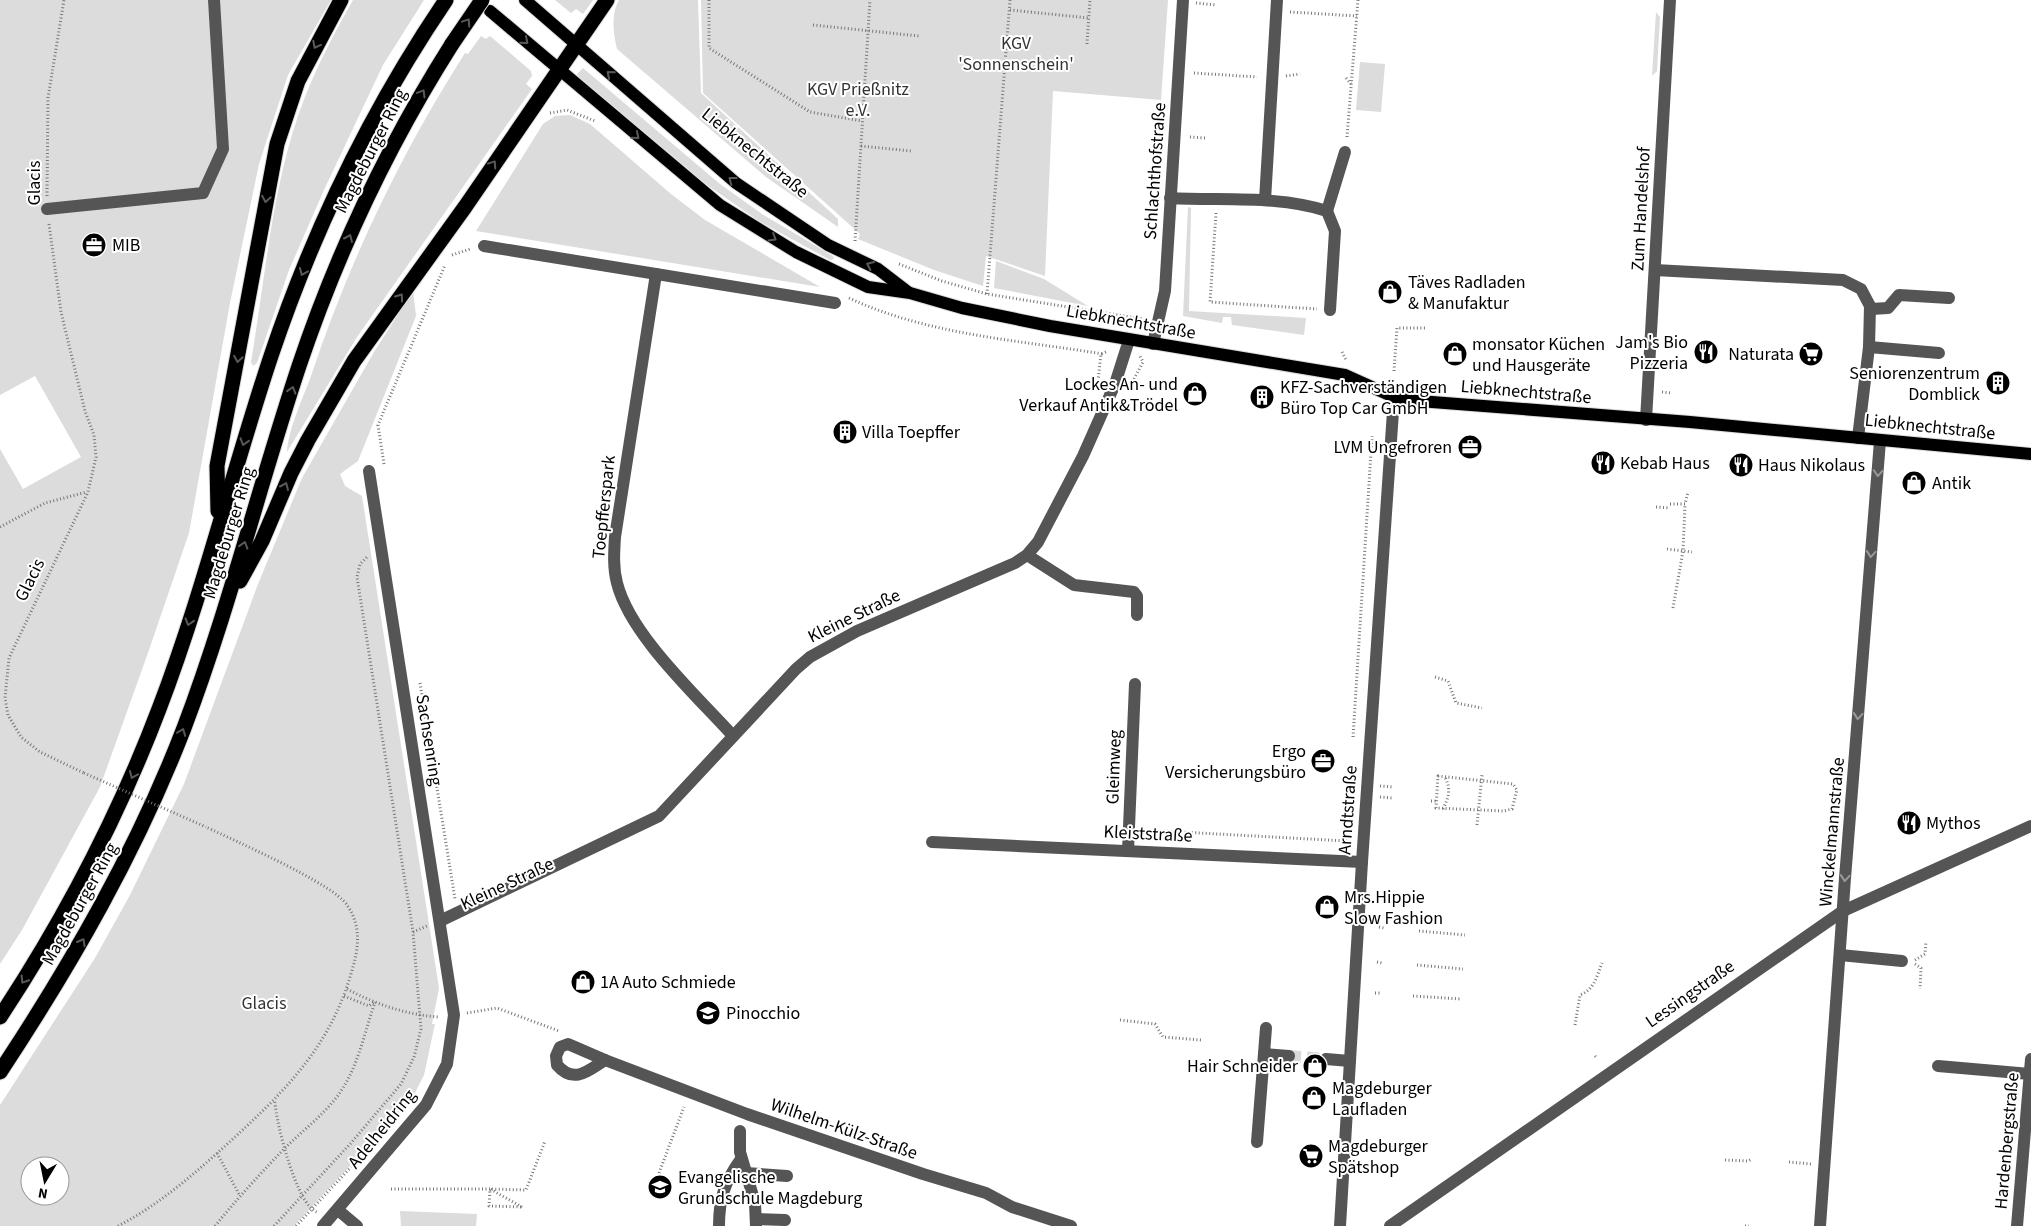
<svg xmlns="http://www.w3.org/2000/svg" width="2031" height="1226" viewBox="0 0 2031 1226" font-family="'Source Sans 3',sans-serif">
<rect width="100%" height="100%" fill="#fff"/>
<!-- green -->
<g fill="#dcdcdc" fill-rule="evenodd">
<polygon points="0,0 331,0 288,75 259,164 230,303 189,533 149,650 100,787 22,930 0,964 0,449 23,489 81,457 35,376 0,395"/>
<path d="M353 0H424L383 65 324 190 289 270 257 363 253 366 251 362C265 280 271 195 298 116 312 75 332 37 353 0Z"/>
<polygon points="555,0 593,0 583,14 576,9 571,13"/>
<path d="M619 0H698L701 93 838 219V227L766 177 617 49C613 33 611 14 619 0Z"/>
<polygon points="701,0 1168,0 1161,100 1053,91 1045,276 986,256 983,286 934,270 858,239 860,234 703,93"/>
<polygon points="1656,12 1660,17 1657,71 1652,76"/>
<path d="M481 36 486 39 490 36 531 71 532 76 526 84 532 89 357 337 287 452C288 430 303 398 311 376 349 262 400 155 465 53L468 54Z"/>
<polygon points="1360,62 1385,64 1381,112 1356,110"/>
<polygon points="583,68 720,184 762,214 833,256 834,259 830,260 759,221 707,185 579,77 577,74"/>
<polygon points="570,115 590,124 671,194 705,220 820,287 476,231 543,124 555,116"/>
<polygon points="1188,207 1191,208 1189,311 1306,318 1304,335 1232,325 1231,317 1223,317 1222,323 1183,316"/>
<polygon points="996,261 1044,279 1088,306 994,288"/>
<path d="M413 291 416 316 358 461 340 474 345 486 362 496 439 988 432 1024H435L424 1075 415 1093 403 1109 294 1226H0V1105L95 958 130 895 184 784 258 584 302 478 374 352ZM30 1166H60V1196H30Z"/>
<polygon points="400,1211 477,1214 476,1226 401,1226"/>
</g>
<g fill="none" stroke-linecap="round" stroke-linejoin="round">
<!-- minor-tunnel -->
<polyline stroke="#d9d9d9" stroke-width="12" stroke-dasharray="12 6" stroke-linecap="butt" points="1289,1056 1326,1059"/>
<defs>
<g id="major">
<polyline points="525,0 736,183 828,245 878,269 908,292"/>
<polyline points="490,11 720,205 796,252 868,287 910,293 962,308 1050,326 1345,375 1394,397 1419,401 1690,422 2031,454"/>
</g>
<g id="highway">
<polyline points="218,511 217,466 277,144 298,81 341,0"/>
<polyline points="240,581 262,541 291,473 308,440 354,361 465,207 607,0"/>
<path d="M0 1017C64 920 118 817 159 709 203 594 232 473 271 356 313 231 372 109 446 0"/>
<path d="M0 1072C72 963 137 850 184 728 229 609 259 486 299 366 337 253 388 145 452 44"/>
</g>
</defs>
<!-- major casing -->
<use href="#major" stroke="#dbdbdb" stroke-width="14"/>
<!-- highway casing -->
<use href="#highway" stroke="#dbdbdb" stroke-width="17"/>
<!-- path -->
<g stroke="#777" stroke-width="3" stroke-dasharray="1 2.5" stroke-linecap="butt">
<polyline points="709,0 709,48 810,112 862,121"/>
<polyline points="1196,3 1216,5"/>
<polyline points="1010,10 1089,18"/>
<polyline points="1290,12 1357,16"/>
<polyline points="813,25 919,36"/>
<polyline points="1087,44 1090,0"/>
<polyline points="1194,73 1257,77"/>
<polyline points="1286,76 1300,74"/>
<polyline points="1346,78 1351,84"/>
<polyline points="550,113 567,110 595,121"/>
<polyline points="1190,137 1205,138"/>
<polyline points="1347,137 1358,0"/>
<polyline points="861,146 911,151"/>
<polyline points="47,196 48,98 64,0"/>
<polyline points="1216,213 1210,302 1317,309"/>
<polyline points="49,224 61,312 85,411 94,435 96,457 88,492 9,658 5,698 8,715 21,737 40,752 84,773"/>
<polyline points="855,241 870,0"/>
<polyline points="452,255 470,249"/>
<polyline points="899,264 942,281 987,294 1143,319"/>
<polyline points="987,294 1010,0"/>
<path d="M849 298C928 335 1018 340 1103 354"/>
<polyline points="1342,352 1346,360"/>
<polyline points="1394,371 1397,328 1425,328"/>
<polyline points="1134,379 1143,362 1140,356"/>
<polyline points="1098,381 1101,354 1108,351"/>
<polyline points="1662,392 1671,393"/>
<polyline points="384,464 378,425 445,265"/>
<polyline points="1670,504 1685,504 1688,492"/>
<polyline points="1656,507 1670,508"/>
<polyline points="0,527 45,503 87,492"/>
<polyline points="1667,549 1692,552"/>
<polyline points="1673,608 1683,551 1685,504"/>
<polyline points="1435,677 1448,681 1456,703 1482,708"/>
<polyline points="420,683 455,899"/>
<polyline points="1353,737 1372,436"/>
<polygon points="1438,776 1513,784 1517,790 1512,809 1504,811 1436,808"/>
<polyline points="1380,786 1393,787"/>
<polyline points="1380,797 1392,798"/>
<polyline points="1431,801 1436,801"/>
<path d="M1443 809C1449 797 1451 789 1445 777"/>
<polyline points="1477,825 1482,775"/>
<polyline points="1143,834 1162,831 1347,841"/>
<polyline points="1379,927 1384,928"/>
<polyline points="1419,931 1465,935"/>
<polyline points="413,932 427,926"/>
<polyline points="1915,960 1925,954 1926,942"/>
<polyline points="1377,962 1382,963"/>
<polyline points="1915,964 1921,968 1920,989"/>
<polyline points="1417,965 1463,969"/>
<path d="M347 989C375 1004 407 1015 439 1017"/>
<polyline points="1375,993 1380,993"/>
<polyline points="344,996 369,1006 374,1002"/>
<polyline points="1413,996 1461,999"/>
<polyline points="467,1013 497,1008 559,1031"/>
<polyline points="1120,1020 1155,1024 1163,1037 1201,1040"/>
<path d="M1575 1025 1580 995C1594 990 1597 976 1602 963"/>
<polyline points="1595,1056 1597,1058"/>
<path d="M275 1102C276 1123 297 1206 317 1212"/>
<polyline points="217,1153 240,1196"/>
<polyline points="1725,1160 1748,1161 1752,1159"/>
<polyline points="1789,1162 1811,1164"/>
<polyline points="659,1173 684,1107"/>
<polyline points="391,1189 490,1189 489,1206 522,1207"/>
<polyline points="522,1207 490,1189 526,1190 545,1141"/>
<path d="M118 1226C157 1206 192 1176 224 1147 279 1097 328 1051 350 977 358 952 363 928 347 905 334 884 233 840 206 827"/>
<path d="M215 1226C237 1199 260 1174 284 1149 304 1129 328 1112 343 1088 359 1062 365 1031 375 1002"/>
<polyline points="274,1226 351,1143 401,1084 414,1057 421,1029 413,932 357,577 360,564 368,556"/>
<polyline points="296,1226 351,1167"/>
<polyline points="1745,1226 1749,1226"/>
</g>
<!-- minor -->
<g stroke="#555" stroke-width="12">
<path d="M1170 198C1222 201 1277 195 1327 211L1335 231 1330 310"/>
<polyline points="1265,200 1277,0"/>
<polyline points="47,209 203,193 223,149 214,0"/>
<polyline points="1327,211 1345,152"/>
<polyline points="484,246 835,303"/>
<polyline points="1655,270 1843,280 1861,289 1870,306 1869,347 1858,438"/>
<path d="M656 274 615 537C614 553 613 568 617 583 630 635 697 696 733 736"/>
<polyline points="1871,309 1888,308 1899,295 1949,298"/>
<polyline points="1153,344 1165,291 1183,0"/>
<polyline points="1869,347 1939,353"/>
<polyline points="1646,420 1670,0"/>
<polyline points="1027,555 1074,585 1134,592 1137,596 1137,615"/>
<polyline points="932,842 1362,862"/>
<polyline points="1128,851 1135,684"/>
<polyline points="440,921 659,816 796,669 810,657 857,631 1015,563 1027,555 1038,542 1083,456 1115,384 1129,340"/>
<polyline points="1840,955 1902,961"/>
<path d="M568 1044 605 1060C589 1070 574 1085 557 1065L556 1056 560 1047Z"/>
<polyline points="1264,1054 1289,1056"/>
<polyline points="1326,1059 1350,1061"/>
<polyline points="605,1060 747,1114 923,1174 986,1193 1012,1207 1071,1226"/>
<polyline points="1938,1066 2030,1074"/>
<polyline points="740,1131 740,1152 755,1203 756,1226"/>
<polyline points="1257,1142 1266,1028"/>
<polyline points="746,1173 787,1176"/>
<polyline points="338,1210 357,1226"/>
<polyline points="756,1219 785,1220"/>
<polyline points="323,1226 426,1105 447,1064 454,1015 369,471"/>
<path d="M719 1226C719 1198 725 1181 741 1159"/>
<polyline points="1340,1226 1362,862 1394,397"/>
<polyline points="1390,1226 1843,911 2031,826"/>
<polyline points="1820,1226 1845,878 1880,441"/>
<polyline points="2017,1226 2031,1059"/>
</g>
<!-- major -->
<use href="#major" stroke="#000" stroke-width="12"/>
<!-- highway -->
<use href="#highway" stroke="#000" stroke-width="15"/>
<defs>
<polyline id="highway-bridge" points="452,44 482,0"/>
</defs>
<!-- highway-bridge casing -->
<use href="#highway-bridge" stroke="#dbdbdb" stroke-width="17" stroke-linecap="butt"/>
<!-- path-bridge -->
<polyline stroke="#777" stroke-width="3" stroke-dasharray="1 2.5" stroke-linecap="butt" points="84,773 206,827"/>
<!-- highway-bridge -->
<use href="#highway-bridge" stroke="#000" stroke-width="15"/>
</g>
<!-- one-way arrows -->
<defs><path id="oneway-chevron" d="M-2-3.5L2.5 0L-2 3.5" fill="none" stroke-width="1.6" stroke-linecap="round" stroke-linejoin="round" transform="scale(1.25)"/></defs>
<g stroke="#595959">
<use href="#oneway-chevron" transform="translate(467 22) rotate(-56)"/>
<use href="#oneway-chevron" transform="translate(525 41) rotate(41)"/>
<use href="#oneway-chevron" transform="translate(316 45) rotate(118)"/>
<use href="#oneway-chevron" transform="translate(610 74) rotate(-139)"/>
<use href="#oneway-chevron" transform="translate(422 93) rotate(-59)"/>
<use href="#oneway-chevron" transform="translate(636 136) rotate(40)"/>
<use href="#oneway-chevron" transform="translate(493 164) rotate(-56)"/>
<use href="#oneway-chevron" transform="translate(732 180) rotate(-142)"/>
<use href="#oneway-chevron" transform="translate(266 199) rotate(100)"/>
<use href="#oneway-chevron" transform="translate(349 238) rotate(-66)"/>
<use href="#oneway-chevron" transform="translate(773 238) rotate(31)"/>
<use href="#oneway-chevron" transform="translate(870 265) rotate(-155)"/>
<use href="#oneway-chevron" transform="translate(303 272) rotate(113)"/>
<use href="#oneway-chevron" transform="translate(400 297) rotate(-54)"/>
<use href="#oneway-chevron" transform="translate(238 359) rotate(100)"/>
<use href="#oneway-chevron" transform="translate(292 390) rotate(-73)"/>
<use href="#oneway-chevron" transform="translate(244 442) rotate(107)"/>
<use href="#oneway-chevron" transform="translate(285 486) rotate(-66)"/>
<use href="#oneway-chevron" transform="translate(244 545) rotate(-73)"/>
<use href="#oneway-chevron" transform="translate(189 622) rotate(107)"/>
<use href="#oneway-chevron" transform="translate(182 732) rotate(-69)"/>
<use href="#oneway-chevron" transform="translate(133 775) rotate(113)"/>
<use href="#oneway-chevron" transform="translate(82 942) rotate(-60)"/>
<use href="#oneway-chevron" transform="translate(24 980) rotate(122)"/>
</g>
<g stroke="#999">
<use href="#oneway-chevron" transform="translate(1878 473) rotate(94)"/>
<use href="#oneway-chevron" transform="translate(1871 554) rotate(95)"/>
<use href="#oneway-chevron" transform="translate(1858 716) rotate(95)"/>
<use href="#oneway-chevron" transform="translate(1845 878) rotate(95)"/>
</g>
<!-- icons -->
<defs>
<symbol id="office-disc" viewBox="-11 -11 22 22"><circle r="9.5" fill="#000" stroke="#fff"/><path d="M-6-3h4V-5.5h4V-3h4V5H-6ZM-1-4.5V-3h2v-1.5ZM-6 0V1H6V0Z" fill="#fff"/></symbol>
<symbol id="shop-disc" viewBox="-11 -11 22 22"><circle r="9.5" fill="#000" stroke="#fff"/><path d="M-5-2.5h2.3a2.7 3.5 0 0 1 5.4 0H5L5.5 6h-11ZM-1.5-2.5h3a1.5 2.3 0 0 0-3 0Z" fill="#fff"/></symbol>
<symbol id="restaurant-disc" viewBox="-11 -11 22 22"><circle r="9.5" fill="#000" stroke="#fff"/><path d="M-5-6h1v4h1v-4h1v4h1v-4h1v5L-1.5 .5V6h-2V.5L-5-1ZM5-6V6H3V1.5H1.5Q1.5-4 5-6Z" fill="#fff"/></symbol>
<symbol id="supermarket-disc" viewBox="-11 -11 22 22"><circle r="9.5" fill="#000" stroke="#fff"/><path d="M-6-5.5h2.5l.6 2H6L4.5 2H-2.5L-4.4-4H-6ZM-1.5 3.2a1.3 1.3 0 1 0 .1 0ZM3 3.2a1.3 1.3 0 1 0 .1 0Z" fill="#fff"/></symbol>
<symbol id="building-disc" viewBox="-11 -11 22 22"><circle r="9.5" fill="#000" stroke="#fff"/><path d="M-4-6H4V6H1V3H-1V6H-4ZM-2.5-4.3h1.7v1.8h-1.7ZM.8-4.3h1.7v1.8H.8ZM-2.5-1h1.7V.8h-1.7ZM.8-1h1.7V.8H.8Z" fill="#fff"/></symbol>
<symbol id="school-disc" viewBox="-11 -11 22 22"><circle r="9.5" fill="#000" stroke="#fff"/><path d="M0-5L7-2L0 1L-7-2ZM-4 1L0 2.5L4 1V4Q0 6-4 4Z" fill="#fff"/></symbol>
</defs>
<g fill-rule="evenodd">
<use href="#office-disc" x="80" y="231" width="28" height="28"/>
<use href="#shop-disc" x="1376" y="278" width="28" height="28"/>
<use href="#restaurant-disc" x="1692" y="338" width="28" height="28"/>
<use href="#shop-disc" x="1441" y="340" width="28" height="28"/>
<use href="#supermarket-disc" x="1797" y="340" width="28" height="28"/>
<use href="#building-disc" x="1984" y="369" width="28" height="28"/>
<use href="#shop-disc" x="1181" y="380" width="28" height="28"/>
<use href="#building-disc" x="1248" y="383" width="28" height="28"/>
<use href="#building-disc" x="831" y="418" width="28" height="28"/>
<use href="#office-disc" x="1456" y="433" width="28" height="28"/>
<use href="#restaurant-disc" x="1589" y="449" width="28" height="28"/>
<use href="#restaurant-disc" x="1727" y="451" width="28" height="28"/>
<use href="#shop-disc" x="1900" y="469" width="28" height="28"/>
<use href="#office-disc" x="1309" y="747" width="28" height="28"/>
<use href="#restaurant-disc" x="1895" y="809" width="28" height="28"/>
<use href="#shop-disc" x="1313" y="893" width="28" height="28"/>
<use href="#shop-disc" x="569" y="968" width="28" height="28"/>
<use href="#school-disc" x="694" y="999" width="28" height="28"/>
<use href="#shop-disc" x="1301" y="1052" width="28" height="28"/>
<use href="#shop-disc" x="1300" y="1084" width="28" height="28"/>
<use href="#supermarket-disc" x="1297" y="1142" width="28" height="28"/>
<use href="#school-disc" x="646" y="1173" width="28" height="28"/>
</g>
<g text-anchor="middle" dominant-baseline="central" stroke-width="4" stroke-linejoin="round" paint-order="stroke">
<!-- park labels -->
<g font-size="18" fill="#333" stroke="#fff">
<text x="1016" y="43">KGV<tspan x="1016" dy="21">'Sonnenschein'</tspan></text>
<text x="858" y="89">KGV Prießnitz<tspan x="858" dy="21">e.V.</tspan></text>
<text x="264" y="1003">Glacis</text>
</g>
<!-- street labels -->
<g font-size="18" fill="#000" stroke="#fff">
<text transform="translate(371 151) rotate(-63)">Magdeburger Ring</text>
<text transform="translate(755 153) rotate(39)">Liebknechtstraße</text>
<text transform="translate(1155 171) rotate(-86)">Schlachthofstraße</text>
<text transform="translate(34 183) rotate(-90)">Glacis</text>
<text transform="translate(1641 209) rotate(-87)">Zum Handelshof</text>
<text transform="translate(1131 322) rotate(10)">Liebknechtstraße</text>
<text transform="translate(1526 392) rotate(5)">Liebknechtstraße</text>
<text transform="translate(1930 427) rotate(6)">Liebknechtstraße</text>
<text transform="translate(604 507) rotate(-84)">Toepfferspark</text>
<text transform="translate(229 533) rotate(-73)">Magdeburger Ring</text>
<text transform="translate(30 580) rotate(-64)">Glacis</text>
<text transform="translate(854 616) rotate(-26)">Kleine Straße</text>
<text transform="translate(429 740) rotate(81)">Sachsenring</text>
<text transform="translate(1114 767) rotate(-88)">Gleimweg</text>
<text transform="translate(1348 810) rotate(-86)">Arndtstraße</text>
<text transform="translate(1832 832) rotate(-85)">Winckelmannstraße</text>
<text transform="translate(1148 834) rotate(3)">Kleiststraße</text>
<text transform="translate(507 884) rotate(-25)">Kleine Straße</text>
<text transform="translate(80 904) rotate(-61)">Magdeburger Ring</text>
<text transform="translate(1690 994) rotate(-35)">Lessingstraße</text>
<text transform="translate(382 1129) rotate(-51)">Adelheidring</text>
<text transform="translate(844 1129) rotate(19)">Wilhelm-Külz-Straße</text>
<text transform="translate(2007 1141) rotate(-85)">Hardenbergstraße</text>
</g>
<!-- poi labels -->
<g font-size="18" fill="#000" stroke="#fff" text-anchor="start">
<text x="112" y="245">MIB</text>
<text x="1408" y="282">Täves Radladen<tspan x="1408" dy="21">&amp; Manufaktur</tspan></text>
<text x="1688" y="342" text-anchor="end">Jam's Bio<tspan x="1688" dy="21">Pizzeria</tspan></text>
<text x="1472" y="344">monsator Küchen<tspan x="1472" dy="21">und Hausgeräte</tspan></text>
<text x="1794" y="354" text-anchor="end">Naturata</text>
<text x="1980" y="373" text-anchor="end">Seniorenzentrum<tspan x="1980" dy="21">Domblick</tspan></text>
<text x="1178" y="384" text-anchor="end">Lockes An- und<tspan x="1178" dy="21">Verkauf Antik&amp;Trödel</tspan></text>
<text x="1280" y="387">KFZ-Sachverständigen<tspan x="1280" dy="21">Büro Top Car GmbH</tspan></text>
<text x="862" y="432">Villa Toepffer</text>
<text x="1452" y="447" text-anchor="end">LVM Ungefroren</text>
<text x="1620" y="463">Kebab Haus</text>
<text x="1758" y="465">Haus Nikolaus</text>
<text x="1932" y="483">Antik</text>
<text x="1306" y="751" text-anchor="end">Ergo<tspan x="1306" dy="21">Versicherungsbüro</tspan></text>
<text x="1926" y="823">Mythos</text>
<text x="1344" y="897">Mrs.Hippie<tspan x="1344" dy="21">Slow Fashion</tspan></text>
<text x="600" y="982">1A Auto Schmiede</text>
<text x="726" y="1013">Pinocchio</text>
<text x="1298" y="1066" text-anchor="end">Hair Schneider</text>
<text x="1332" y="1088">Magdeburger<tspan x="1332" dy="21">Laufladen</tspan></text>
<text x="1328" y="1146">Magdeburger<tspan x="1328" dy="21">Spätshop</tspan></text>
<text x="678" y="1177">Evangelische<tspan x="678" dy="21">Grundschule Magdeburg</tspan></text>
</g>
</g>
<!-- north arrow -->
<g transform="translate(45 1181) rotate(190)"><circle r="24" fill="#ffffff" stroke="#999999"/>
<path d="M0-4L9 19L0 12L-9 19Z" fill="#000000"/>
<text y="-8" font-size="14" font-weight="bold" text-anchor="middle" fill="#000000">N</text>
</g>
</svg>
